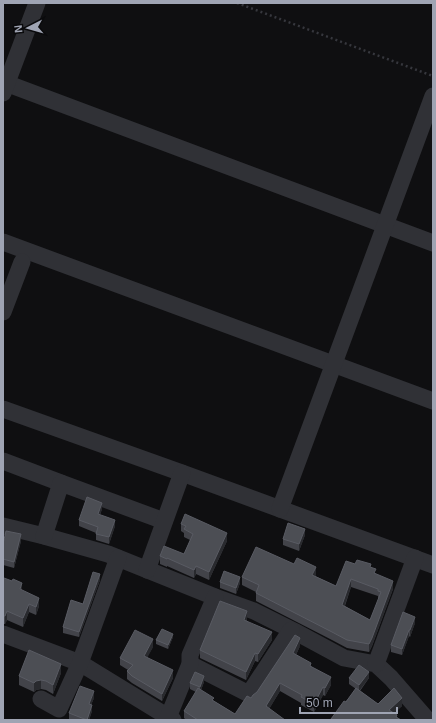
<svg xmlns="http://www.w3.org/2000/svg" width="436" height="723" viewBox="0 0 436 723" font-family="Helvetica,sans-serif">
<rect width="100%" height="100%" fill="#0f0f11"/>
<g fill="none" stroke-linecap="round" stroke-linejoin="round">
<!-- path -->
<polyline stroke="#36373d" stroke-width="2.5" stroke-dasharray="2 3" stroke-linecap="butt" points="237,3 433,76"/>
<!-- minor -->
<g stroke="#303136" stroke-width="17">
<polyline points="3,82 433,243"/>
<polyline points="3,93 37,3"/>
<polyline points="3,242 433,401"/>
<polyline points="3,312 22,262"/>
<polyline points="3,409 182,473 433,565"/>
<polyline points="3,461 61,483"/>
<polyline points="280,509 433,96"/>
<polyline points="3,526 44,536 108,554 215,597 254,611 294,631 344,658 376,664 391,678 425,717 426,720"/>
<polyline points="44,536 61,483 164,521"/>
<polyline points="147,570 182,473"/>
<polyline points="3,634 80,663 173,720"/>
<polyline points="190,664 249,694 291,630"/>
<polyline points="376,664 415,558"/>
<polyline points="41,699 59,709 80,663 118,558"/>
<polyline points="167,720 190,664 190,655 215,597"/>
</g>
</g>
<!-- wall -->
<g fill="#424349" fill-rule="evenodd">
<polygon points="102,509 100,515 115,526 109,544 96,540 96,533 79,526 79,520"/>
<polygon points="181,524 227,541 209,580 196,574 194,578 167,566 167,567 160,564 160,556 184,554 190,540 184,537 184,533 181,531"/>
<polygon points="305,535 299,551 283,545 283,539"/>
<polygon points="21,541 14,568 3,565 3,544"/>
<path d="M355 564 371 568 376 574 393 589 372 646 369 652 347 648 332 640 256 601V592L242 585V577L316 575 315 576 336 586ZM351 587 378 596V599H379L370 620 345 606Z"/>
<polygon points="3,580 22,591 39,606 36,615 29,612 23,627 7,620 5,624 3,624"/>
<polygon points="100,580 79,637 63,633 63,627 83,604"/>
<polygon points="220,582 240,583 236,594 220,588"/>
<polygon points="247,619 247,621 272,640 258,662 255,661 246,680 200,658 200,650"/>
<polygon points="415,623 410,637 409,636 402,655 391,652 391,645"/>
<polygon points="173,637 168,649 156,644 156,640"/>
<polygon points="300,646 296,655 311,666 331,685 325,696 323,695 314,712 301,705 301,703 280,691 269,709 285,720 186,720 184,718 184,711 196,692 190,689 190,683 204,682 201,690 214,701 235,714 257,692"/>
<polygon points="153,647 147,657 173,678 162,701 132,683 127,679 127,671 128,670 120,665 120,658"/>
<polygon points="61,673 53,694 46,690 41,689 36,690 34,692 19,685 19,676"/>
<polygon points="349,678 369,678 360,691 378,704 402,706 394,713 397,717 401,720 331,720 331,719 356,689 349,684"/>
<polygon points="94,698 91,705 92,711 89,720 71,720 69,719 69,713"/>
</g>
<!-- shaded-wall -->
<g fill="#292a2e">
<polygon points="102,503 102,509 98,520 98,514"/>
<polygon points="115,520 115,526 109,544 109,537"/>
<polygon points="305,529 305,535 299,551 299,544"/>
<polygon points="227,533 227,541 209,580 209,572"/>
<polygon points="21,534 21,541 14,568 14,562"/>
<polygon points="196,566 196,574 194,578 194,570"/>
<polygon points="316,567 316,575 312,583 312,575"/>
<polygon points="100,574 100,580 79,637 79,632"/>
<polygon points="240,577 240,583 236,594 236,588"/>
<polygon points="351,579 351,587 342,613 342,605"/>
<polygon points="393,581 393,589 372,646 369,652 369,644"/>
<polygon points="22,583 22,591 20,589"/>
<polygon points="39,598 39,606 36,615 36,607"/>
<polygon points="29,604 29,612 23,627 23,618"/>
<polygon points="7,611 7,620 5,624 5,616"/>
<polygon points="247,611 247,619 244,628 244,620"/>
<polygon points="415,617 415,623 410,637 410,630"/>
<polygon points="409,630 409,636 402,655 402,649"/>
<polygon points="272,632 272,640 258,662 258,654"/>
<polygon points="173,634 173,637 168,649 168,645"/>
<polygon points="300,638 300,646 293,661 293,653"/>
<polygon points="153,639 153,647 144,664 144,656"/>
<polygon points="255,653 255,661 246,680 246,672"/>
<polygon points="61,664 61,673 53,694 53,685"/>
<polygon points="173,670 173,678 162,701 162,694"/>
<polygon points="369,672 369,678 359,691 359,685"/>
<polygon points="204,676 204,682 200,693 200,687"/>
<polygon points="331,677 331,685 325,696 325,688"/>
<polygon points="41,680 41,689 36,690 34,692 34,683 36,681"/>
<polygon points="280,683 280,691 266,714 266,706"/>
<polygon points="323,687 323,695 314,712 314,704"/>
<polygon points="94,691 94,698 89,710 89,704"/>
<polygon points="402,698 402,706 389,718 389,710"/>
<polygon points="92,705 92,711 89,720 87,720"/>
</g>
<!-- building -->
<g fill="#4c4e54" stroke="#595b63" fill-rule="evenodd">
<polygon points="87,497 102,503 98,514 115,520 109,537 96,534 98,527 79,520"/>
<polygon points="185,514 227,533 209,572 196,566 194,570 167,558 167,559 160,556 164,546 184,554 193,534 184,529 186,526 181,524"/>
<polygon points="288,523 305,529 299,544 283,539"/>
<polygon points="6,531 21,534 14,562 3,559 3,544"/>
<path d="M256 547 294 564 297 558 316 567 312 575 336 586 346 561 355 564 357 560 371 564 370 567 376 569 374 573 393 581 372 638 369 644 347 640 332 632 256 593 259 585 242 577ZM351 579 378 589V591L381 592 370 620 342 605Z"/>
<polygon points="224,571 240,577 236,588 220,582"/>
<polygon points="93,572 100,574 79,632 63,627 71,600 83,604"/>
<polygon points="4,578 12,581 13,579 22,583 20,589 39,598 36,607 29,604 23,618 7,611 5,616 3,616 3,580"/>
<polygon points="220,601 247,611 244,620 272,632 258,654 255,653 246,672 200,650"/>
<polygon points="403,612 415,617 410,630 409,630 402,649 391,645"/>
<polygon points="162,629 173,634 168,645 156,640"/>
<polygon points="135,630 153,639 144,656 173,670 162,694 132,676 127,671 133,665 120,658"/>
<polygon points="295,635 300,638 293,653 311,663 310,666 331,677 325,688 323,687 314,704 301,697 302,695 280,683 266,706 285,720 198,720 184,711 198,688 214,698 212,700 235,714 247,696 251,698 253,695 257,692"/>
<polygon points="29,650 61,664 53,685 46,681 41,680 36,681 34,683 19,676"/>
<polygon points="359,665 369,672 359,685 349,678"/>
<polygon points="195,672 204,676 200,687 190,683"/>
<polygon points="80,686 94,691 89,704 92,705 87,720 69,713"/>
<polygon points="356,688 378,704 394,688 402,698 389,710 397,715 396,717 401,720 333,720 331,719 344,701 346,702"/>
</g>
<!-- border -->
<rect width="436" height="723" fill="none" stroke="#9fa4b3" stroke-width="8"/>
<!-- north arrow -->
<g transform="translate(28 28) rotate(264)" stroke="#0a0a0c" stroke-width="3" paint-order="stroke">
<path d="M0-3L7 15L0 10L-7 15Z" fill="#9fa4b3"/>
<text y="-6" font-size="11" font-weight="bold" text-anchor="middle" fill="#9fa4b3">N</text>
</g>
<!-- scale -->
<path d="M300 707v6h97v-6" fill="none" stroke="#9fa4b3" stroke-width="2"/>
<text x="306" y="707" font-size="12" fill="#9fa4b3" stroke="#0a0a0c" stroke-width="3" paint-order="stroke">50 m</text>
</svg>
